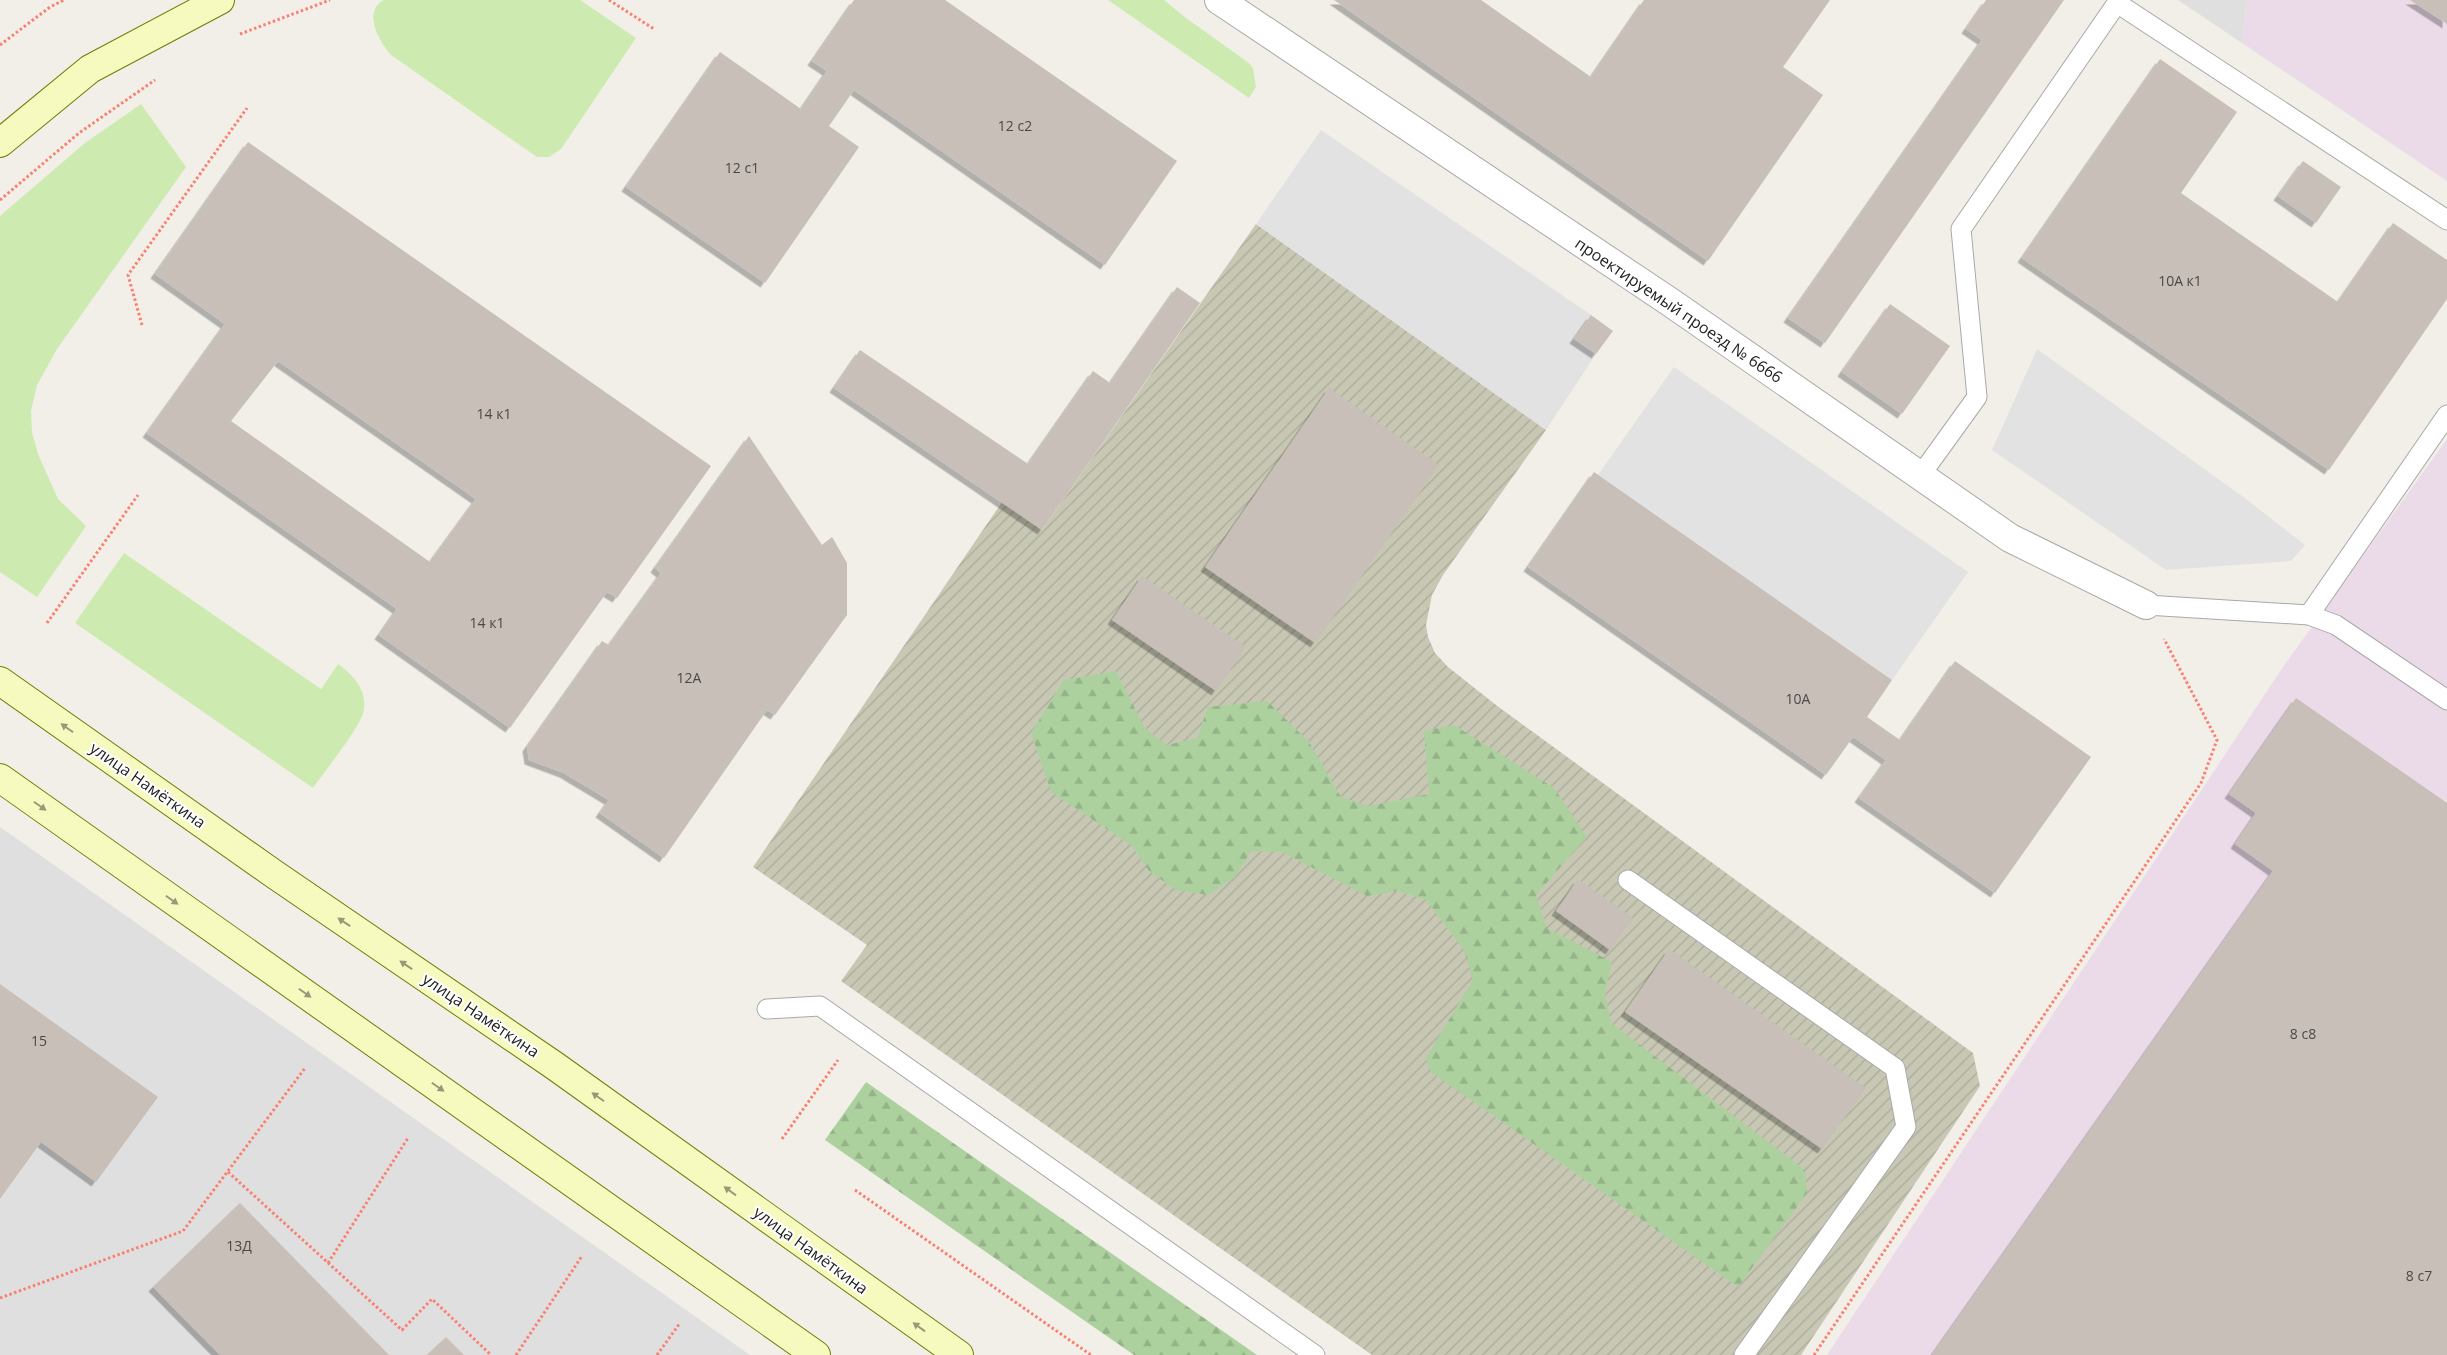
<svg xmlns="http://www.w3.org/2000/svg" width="2447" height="1355" viewBox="0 0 2447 1355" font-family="'Open Sans',sans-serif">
<defs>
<pattern id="construction-furrows" width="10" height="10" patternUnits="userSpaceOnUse" patternTransform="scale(1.25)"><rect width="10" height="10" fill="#c7c7b4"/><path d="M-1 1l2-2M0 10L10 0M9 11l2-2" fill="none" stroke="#abab9a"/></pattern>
<pattern id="forest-firs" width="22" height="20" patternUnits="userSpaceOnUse" patternTransform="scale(1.25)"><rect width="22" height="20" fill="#add19e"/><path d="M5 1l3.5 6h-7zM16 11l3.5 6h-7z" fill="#95b388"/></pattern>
<filter id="shadow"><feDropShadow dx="-4.5" dy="4.5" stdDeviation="0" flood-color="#0004"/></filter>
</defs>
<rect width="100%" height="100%" fill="#f2efe9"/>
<!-- residential -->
<g fill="#e0dfdf">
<polygon points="2178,0 2247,0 2242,43"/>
<polygon points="0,827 750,1355 0,1355"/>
</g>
<!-- industrial -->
<g fill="#ebdbe8">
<polygon points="2247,0 2447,0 2447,181 2242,43"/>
<polygon points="2447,439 2447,1355 1827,1355 2283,667"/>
</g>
<!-- construction -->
<polygon fill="url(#construction-furrows)" points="1256,224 1546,430 1443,575 1432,595 1426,625 1428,637 1435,653 1448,667 1496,705 1973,1053 1980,1086 1801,1355 1372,1355 841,981 867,945 753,867 1002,502 1042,530"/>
<!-- grass -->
<g fill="#cdebb0">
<path d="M384 0H580L636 38 561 149 549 157H537L391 55C379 42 362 11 384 0Z"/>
<polygon points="1108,0 1164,0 1186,18 1249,63 1253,68 1256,87 1249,98"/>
<polygon points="141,104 186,167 57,349 37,385 31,411 32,432 38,454 58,499 86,526 37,597 0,572 0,216 85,143"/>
<path d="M124 553 321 689 338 664C354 675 369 693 363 713 359 729 324 772 313 788L75 623Z"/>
</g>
<!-- forest -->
<g fill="url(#forest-firs)">
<polygon points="1116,671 1144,727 1167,745 1197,738 1208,707 1267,701 1309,742 1341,797 1369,806 1429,794 1424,731 1454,725 1554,788 1587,837 1536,895 1547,928 1612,962 1605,993 1611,1023 1805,1170 1807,1193 1738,1287 1431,1072 1426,1058 1473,980 1464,950 1426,900 1397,891 1367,896 1282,852 1251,851 1235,877 1208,895 1176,890 1149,871 1131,845 1051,792 1031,733 1064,680"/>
<polygon points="866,1082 1257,1355 1134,1355 825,1140"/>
</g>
<!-- parking -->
<g fill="#e2e2e2">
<polygon points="1321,130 1591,315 1574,339 1596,354 1546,430 1256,224"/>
<polygon points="2037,349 2242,496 2305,545 2291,561 2166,570 1992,450"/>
<polygon points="1674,367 1968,572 1892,680 1598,475"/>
</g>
<!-- building -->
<g fill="#c7bfb8" fill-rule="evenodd" filter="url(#shadow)">
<polygon points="854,0 945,0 1177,161 1105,265 854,90 829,126 859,147 765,283 626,187 720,52 801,109 827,71 812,61"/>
<polygon points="1334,0 1481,0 1591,77 1644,0 1830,0 1783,67 1823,95 1708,261"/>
<polygon points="1986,0 2064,0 1825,343 1788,318 1982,40 1966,29"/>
<polygon points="2410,0 2447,0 2447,24"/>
<polygon points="2160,59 2237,112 2181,193 2338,302 2393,223 2447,260 2447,299 2329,470 2022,258"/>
<path d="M248 142 711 466 617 598 607 592 510 728 379 635 397 609 147 433 225 324 155 274ZM278 361 476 499 430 562 231 421Z"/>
<polygon points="2303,161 2341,187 2316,223 2278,196"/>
<polygon points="1177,287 1200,303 1042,530 834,388 860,350 1028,464 1093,371 1110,383"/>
<polygon points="1890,304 1950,346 1902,414 1842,372"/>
<polygon points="1591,315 1613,331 1596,354 1574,339"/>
<polygon points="1329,388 1439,465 1315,643 1205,567"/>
<polygon points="749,436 822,545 832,537 847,563 847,615 775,715 767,710 664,858 600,813 609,800 564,773 529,760 527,747 602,641 609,645 661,573 655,568"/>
<polygon points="1594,472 1892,680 1867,717 1900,740 1955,661 2091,757 1995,893 1859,798 1886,760 1853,737 1826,775 1528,567"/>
<polygon points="1142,576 1246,647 1216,691 1112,620"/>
<polygon points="2296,698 2447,803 2447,1355 1932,1355 2273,871 2235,844 2256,813 2229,794"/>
<polygon points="1578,879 1633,918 1610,950 1556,911"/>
<polygon points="1669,949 1866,1088 1822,1149 1625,1012"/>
<polygon points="0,984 158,1097 96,1182 41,1142 0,1199"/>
<polygon points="240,1203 389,1355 220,1355 153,1287"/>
<polygon points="446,1337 464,1355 427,1355"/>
</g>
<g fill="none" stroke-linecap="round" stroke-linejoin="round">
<defs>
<g id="lane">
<polyline points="1920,476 1977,397 1961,229 2117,3 2447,220"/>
<polyline points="2146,605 2309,615 2336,625 2447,700"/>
<polyline points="2309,615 2447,415"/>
<polyline points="1628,880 1895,1068 1906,1127 1744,1355"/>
<polyline points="767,1009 820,1006 1315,1355"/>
</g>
<polyline id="street" points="1219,0 1670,302 2010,538 2146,605"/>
<g id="secondary">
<polyline points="0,143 90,69 220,0"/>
<polyline points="0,681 274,874 555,1066 959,1355"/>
<polyline points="0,778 816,1355"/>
</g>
</defs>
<!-- lane casing -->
<use href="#lane" stroke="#a9a9a9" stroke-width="21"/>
<!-- street casing -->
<use href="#street" stroke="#a9a9a9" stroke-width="30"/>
<!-- secondary casing -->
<use href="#secondary" stroke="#707d05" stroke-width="30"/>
<!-- path -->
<g stroke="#fa8072" stroke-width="3" stroke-dasharray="2.5 2.5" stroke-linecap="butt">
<polyline points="609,0 654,29"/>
<polyline points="240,34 330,0"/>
<polyline points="0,45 50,7 64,0"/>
<polyline points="0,200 79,133 155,80"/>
<polyline points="142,325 128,275 247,108"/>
<polyline points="47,623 138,495"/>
<polyline points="782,1139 838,1060"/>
<polyline points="228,1172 402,1330 432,1299 491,1355"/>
<polyline points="855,1190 1091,1355"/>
<polyline points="328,1263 408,1138"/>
<polyline points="0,1298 183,1231 305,1068"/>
<polyline points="516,1355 582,1256"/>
<polyline points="657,1355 680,1323"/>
<polyline points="1814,1355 2201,783 2217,740 2164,639"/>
</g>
<!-- lane -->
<use href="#lane" stroke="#fff" stroke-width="19"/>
<!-- street -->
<use href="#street" stroke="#fff" stroke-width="28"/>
<!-- secondary -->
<use href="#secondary" stroke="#f7fabf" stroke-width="28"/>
</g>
<!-- one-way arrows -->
<defs><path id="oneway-solid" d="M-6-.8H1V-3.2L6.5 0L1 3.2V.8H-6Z" transform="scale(1.25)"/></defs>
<g fill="#979978">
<use href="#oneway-solid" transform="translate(67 728) rotate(-145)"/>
<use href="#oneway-solid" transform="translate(40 806) rotate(35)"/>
<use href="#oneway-solid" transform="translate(172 900) rotate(35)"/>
<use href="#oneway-solid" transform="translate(344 922) rotate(-146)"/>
<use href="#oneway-solid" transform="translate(406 965) rotate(-146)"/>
<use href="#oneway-solid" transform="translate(305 993) rotate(35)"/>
<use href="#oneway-solid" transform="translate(438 1087) rotate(35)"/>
<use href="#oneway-solid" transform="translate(598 1097) rotate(-145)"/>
<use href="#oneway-solid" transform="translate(730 1191) rotate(-144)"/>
<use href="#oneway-solid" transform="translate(919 1327) rotate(-144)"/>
</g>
<g text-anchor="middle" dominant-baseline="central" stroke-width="4" stroke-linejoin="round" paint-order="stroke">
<!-- number labels -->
<g font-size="14" fill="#4b4948">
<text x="1015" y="125">12 с2</text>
<text x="742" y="167">12 с1</text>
<text x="2180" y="280">10А к1</text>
<text x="494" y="413">14 к1</text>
<text x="487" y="622">14 к1</text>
<text x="689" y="677">12А</text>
<text x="1798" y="698">10А</text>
<text x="2303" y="1033">8 с8</text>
<text x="39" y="1040">15</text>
<text x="239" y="1245">13Д</text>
<text x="2419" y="1275">8 с7</text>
</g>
<!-- street labels -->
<g font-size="16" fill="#222" stroke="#fff">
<text transform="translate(1679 310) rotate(34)">проектируемый проезд № 6666</text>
<text transform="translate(148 785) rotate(35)">улица Намёткина</text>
<text transform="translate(481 1015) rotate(34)">улица Намёткина</text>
<text transform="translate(811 1250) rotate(36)">улица Намёткина</text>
</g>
</g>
</svg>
